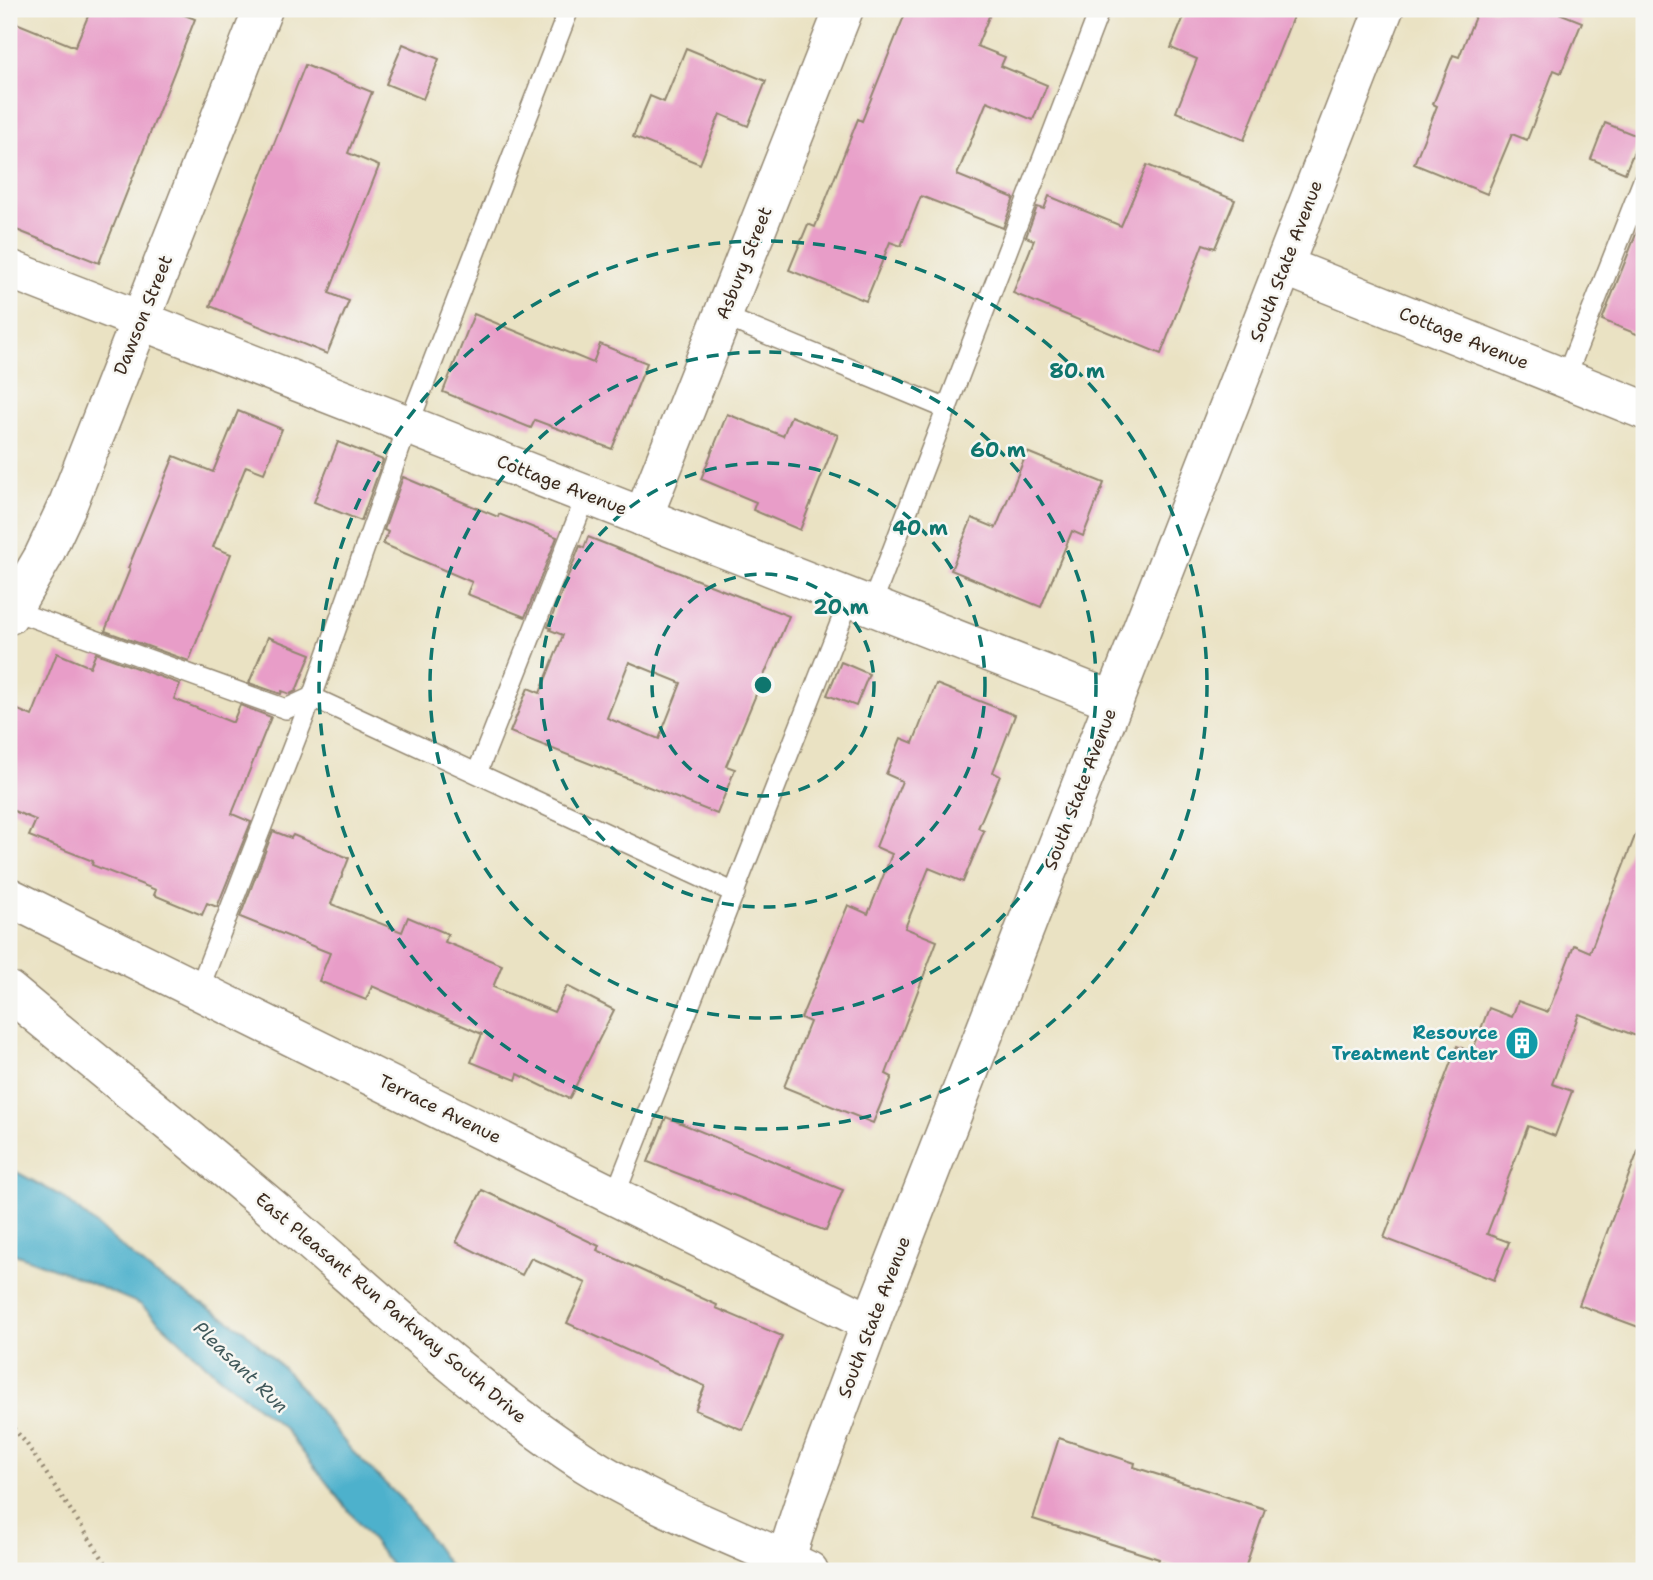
<svg xmlns="http://www.w3.org/2000/svg" width="1653" height="1580" viewBox="0 0 1653 1580" font-family="'Shantell Sans',sans-serif">
<rect width="100%" height="100%" fill="#f6f6f2"/>
<filter id="ink" filterUnits="userSpaceOnUse"><feTurbulence type="fractalNoise" baseFrequency=".0143" numOctaves="2"/><feDisplacementMap in="SourceGraphic" scale="14" xChannelSelector="R" yChannelSelector="G"/><feConvolveMatrix kernelMatrix="1 2 1 2 8 2 1 2 1" color-interpolation-filters="sRGB"/></filter>
<filter id="wash" filterUnits="userSpaceOnUse"><feTurbulence type="fractalNoise" baseFrequency=".00686" numOctaves="4" result="noise"/><feDisplacementMap in="SourceGraphic" scale="28" xChannelSelector="R" yChannelSelector="G"/><feGaussianBlur stdDeviation="1.57" result="paint"/><feColorMatrix in="noise" values="0 0 0 0 0 0 0 0 0 0 0 0 0 0 0 0 0 1.4 0 .05"/><feComposite in="paint" operator="in"/></filter>
<g filter="url(#wash)">
<rect width="100%" height="100%" fill="#eae2c3"/>
<!-- water -->
<polygon fill="#4db1cc" stroke="#446e75" stroke-width="2" points="9,1168 63,1197 154,1274 244,1330 292,1377 351,1450 403,1501 453,1571 396,1571 283,1427 217,1375 140,1304 64,1272 9,1252"/>
<g id="blocks">
<!-- building -->
<g fill="#e89dc8" fill-rule="evenodd">
<polygon points="91,9 169,9 195,19 99,263 9,227 9,20 75,47"/>
<polygon points="907,9 992,9 977,46 1005,57 1001,66 1047,85 1033,120 987,101 957,175 1014,198 1003,228 921,196 901,246 890,242 866,301 789,270 808,224 815,227 858,119 862,121"/>
<polygon points="1187,9 1296,9 1244,140 1176,112 1197,59 1171,48"/>
<polygon points="1478,9 1549,9 1582,22 1561,73 1554,70 1527,140 1512,134 1487,194 1414,164 1437,106 1433,104 1453,55 1459,57"/>
<polygon points="403,44 439,59 423,99 386,84"/>
<polygon points="686,48 766,81 748,126 720,114 700,164 633,137 650,96 664,102"/>
<polygon points="305,65 372,92 348,153 379,166 329,293 349,301 327,354 210,306"/>
<polygon points="1605,123 1640,137 1625,173 1591,159"/>
<polygon points="1147,165 1235,200 1215,248 1203,244 1161,354 1013,293 1034,240 1026,237 1037,207 1044,209 1049,196 1121,226"/>
<polygon points="1642,219 1644,219 1644,337 1602,320"/>
<polygon points="474,314 593,363 600,344 647,363 612,449 535,420 531,428 443,392"/>
<polygon points="238,411 282,429 264,473 246,466 213,547 231,554 189,661 105,631 130,569 128,568 174,456 213,472"/>
<polygon points="727,414 783,436 791,416 838,435 800,530 753,510 756,502 701,479"/>
<polygon points="338,442 383,460 361,521 314,502"/>
<polygon points="1027,452 1104,483 1083,536 1072,531 1041,607 951,570 972,518 996,528"/>
<polygon points="403,477 498,517 499,514 557,537 525,617 467,594 472,582 383,544 388,532 384,530"/>
<path d="M588 537 789 616 726 766 735 769 717 814 510 732 528 688 540 693 563 635 550 630 551 628 548 627 580 546 584 548ZM629 662 681 683 659 739 607 718Z"/>
<polygon points="268,637 311,654 296,691 290,694 282,691 281,694 249,683"/>
<polygon points="57,653 90,667 96,653 180,684 174,699 231,722 233,722 240,705 271,717 232,814 251,822 217,907 207,903 202,915 154,895 156,890 92,865 93,861 29,836 36,820 9,809 9,706 32,716"/>
<polygon points="841,662 869,674 856,706 827,695"/>
<polygon points="936,684 1015,715 993,772 1000,776 978,828 984,831 963,882 929,868 905,928 937,941 886,1074 892,1077 873,1123 784,1087 810,1022 801,1018 848,905 868,914 892,854 876,847 902,781 886,774 901,738 913,743"/>
<polygon points="1642,818 1644,818 1644,1039 1579,1014 1552,1084 1572,1091 1555,1136 1528,1126 1487,1234 1509,1242 1494,1280 1384,1238 1457,1046 1472,1052 1489,1008 1512,1017 1518,1001 1548,1012 1574,945 1590,952"/>
<polygon points="273,831 291,838 293,835 349,858 331,904 402,932 408,917 448,934 445,942 502,965 493,987 554,1012 567,986 614,1010 569,1099 518,1074 516,1080 471,1062 482,1034 372,986 366,1000 319,981 330,953 240,917"/>
<polygon points="666,1117 843,1190 826,1231 648,1162"/>
<polygon points="1642,1141 1644,1142 1644,1329 1579,1305"/>
<polygon points="482,1190 599,1246 597,1250 717,1305 716,1308 782,1336 743,1430 695,1410 705,1386 567,1323 586,1283 531,1258 522,1275 456,1242"/>
<polygon points="1059,1438 1135,1463 1134,1467 1265,1509 1244,1571 1190,1571 1158,1562 1159,1559 1033,1519"/>
</g>
</g>
</g>
<g filter="url(#ink)">
<use href="#blocks" fill-opacity="0" stroke="#928670" stroke-width="2"/>
<g fill="none" stroke-linecap="round" stroke-linejoin="round">
<defs>
<g id="service">
<polyline points="569,9 408,426 312,697 735,893"/>
<polyline points="723,316 947,409"/>
<polyline points="1565,379 1644,178"/>
<polyline points="871,606 1100,9"/>
<polyline points="12,610 286,709 312,697"/>
<polyline points="477,773 587,494"/>
<polyline points="199,989 312,697"/>
<polyline points="615,1195 850,598"/>
</g>
<g id="minor">
<polyline points="1284,266 1644,410"/>
<polyline points="9,269 1114,701"/>
<polyline points="643,517 844,9"/>
<polyline points="9,615 43,557 68,504 263,9"/>
<polyline points="9,897 871,1323"/>
<path d="M9 991C101 1068 195 1142 286 1220 383 1304 478 1393 585 1463 655 1508 734 1535 809 1571"/>
</g>
<polyline id="tertiary" points="782,1571 804,1502 871,1323 1384,9"/>
</defs>
<!-- service casing -->
<use href="#service" stroke="#928670" stroke-width="22"/>
<!-- minor casing -->
<use href="#minor" stroke="#928670" stroke-width="41"/>
<!-- tertiary casing -->
<use href="#tertiary" stroke="#928670" stroke-width="41"/>
<!-- path -->
<polyline stroke="#928670" stroke-width="4.5" stroke-dasharray="2 5" stroke-linecap="butt" points="9,1423 26,1443 111,1571"/>
<!-- service -->
<use href="#service" stroke="#fff" stroke-width="19"/>
<!-- minor -->
<use href="#minor" stroke="#fff" stroke-width="38"/>
<!-- tertiary -->
<use href="#tertiary" stroke="#fff" stroke-width="38"/>
</g>
</g>
<!-- distance rings -->
<g fill="none" stroke="#0f766e" stroke-width="3.5" stroke-dasharray="12 9">
<circle cx="763" cy="685" r="111"/>
<circle cx="763" cy="685" r="222"/>
<circle cx="763" cy="685" r="333"/>
<circle cx="763" cy="685" r="444"/>
</g>
<!-- icons -->
<defs>
<symbol id="building-disc" viewBox="-11 -11 22 22"><circle r="9.5" fill="#0f9aa8" stroke="#f6f6f2"/><path d="M-4-6H4V6H1V3H-1V6H-4ZM-2.5-4.3h1.7v1.8h-1.7ZM.8-4.3h1.7v1.8H.8ZM-2.5-1h1.7V.8h-1.7ZM.8-1h1.7V.8H.8Z" fill="#fff"/></symbol>
</defs>
<g fill-rule="evenodd">
<use href="#building-disc" x="1503" y="1024" width="38" height="38"/>
</g>
<g text-anchor="middle" dominant-baseline="central" stroke-width="5" stroke-linejoin="round" paint-order="stroke">
<!-- street labels -->
<g font-size="18" fill="#3b2a1e" stroke="#f6f6f2">
<text transform="translate(1286 261) rotate(-69)">South State Avenue</text>
<text transform="translate(744 263) rotate(-68)">Asbury Street</text>
<text transform="translate(143 315) rotate(-68)">Dawson Street</text>
<text transform="translate(1464 338) rotate(22)">Cottage Avenue</text>
<text transform="translate(562 485) rotate(21)">Cottage Avenue</text>
<text transform="translate(1080 789) rotate(-69)">South State Avenue</text>
<text transform="translate(440 1109) rotate(26)">Terrace Avenue</text>
<text transform="translate(391 1308) rotate(40)">East Pleasant Run Parkway South Drive</text>
<text transform="translate(874 1317) rotate(-69)">South State Avenue</text>
</g>
<!-- culture labels -->
<g font-size="18" font-weight="bold" fill="#0d838f" stroke="#f6f6f2" text-anchor="end">
<text x="1498" y="1033">Resource<tspan x="1498" dy="21">Treatment Center</tspan></text>
</g>
<!-- water labels -->
<g font-size="19" font-style="italic" fill="#41595b" stroke="#f6f6f2">
<text transform="translate(241 1367) rotate(44)">Pleasant Run</text>
</g>
</g>
<circle cx="763" cy="685" r="10" fill="#0f766e" stroke="#f6f6f2" stroke-width="3.5"/>
<g font-size="21" text-anchor="middle" font-weight="bold" fill="#0f766e" stroke="#f6f6f2" stroke-width="5" stroke-linejoin="round" paint-order="stroke">
<text x="1077" y="378">80 m</text>
<text x="998" y="457">60 m</text>
<text x="920" y="535">40 m</text>
<text x="841" y="614">20 m</text>
</g>
<!-- margin -->
<rect width="1653" height="1580" fill="none" stroke="#f6f6f2" stroke-width="35"/>
</svg>
